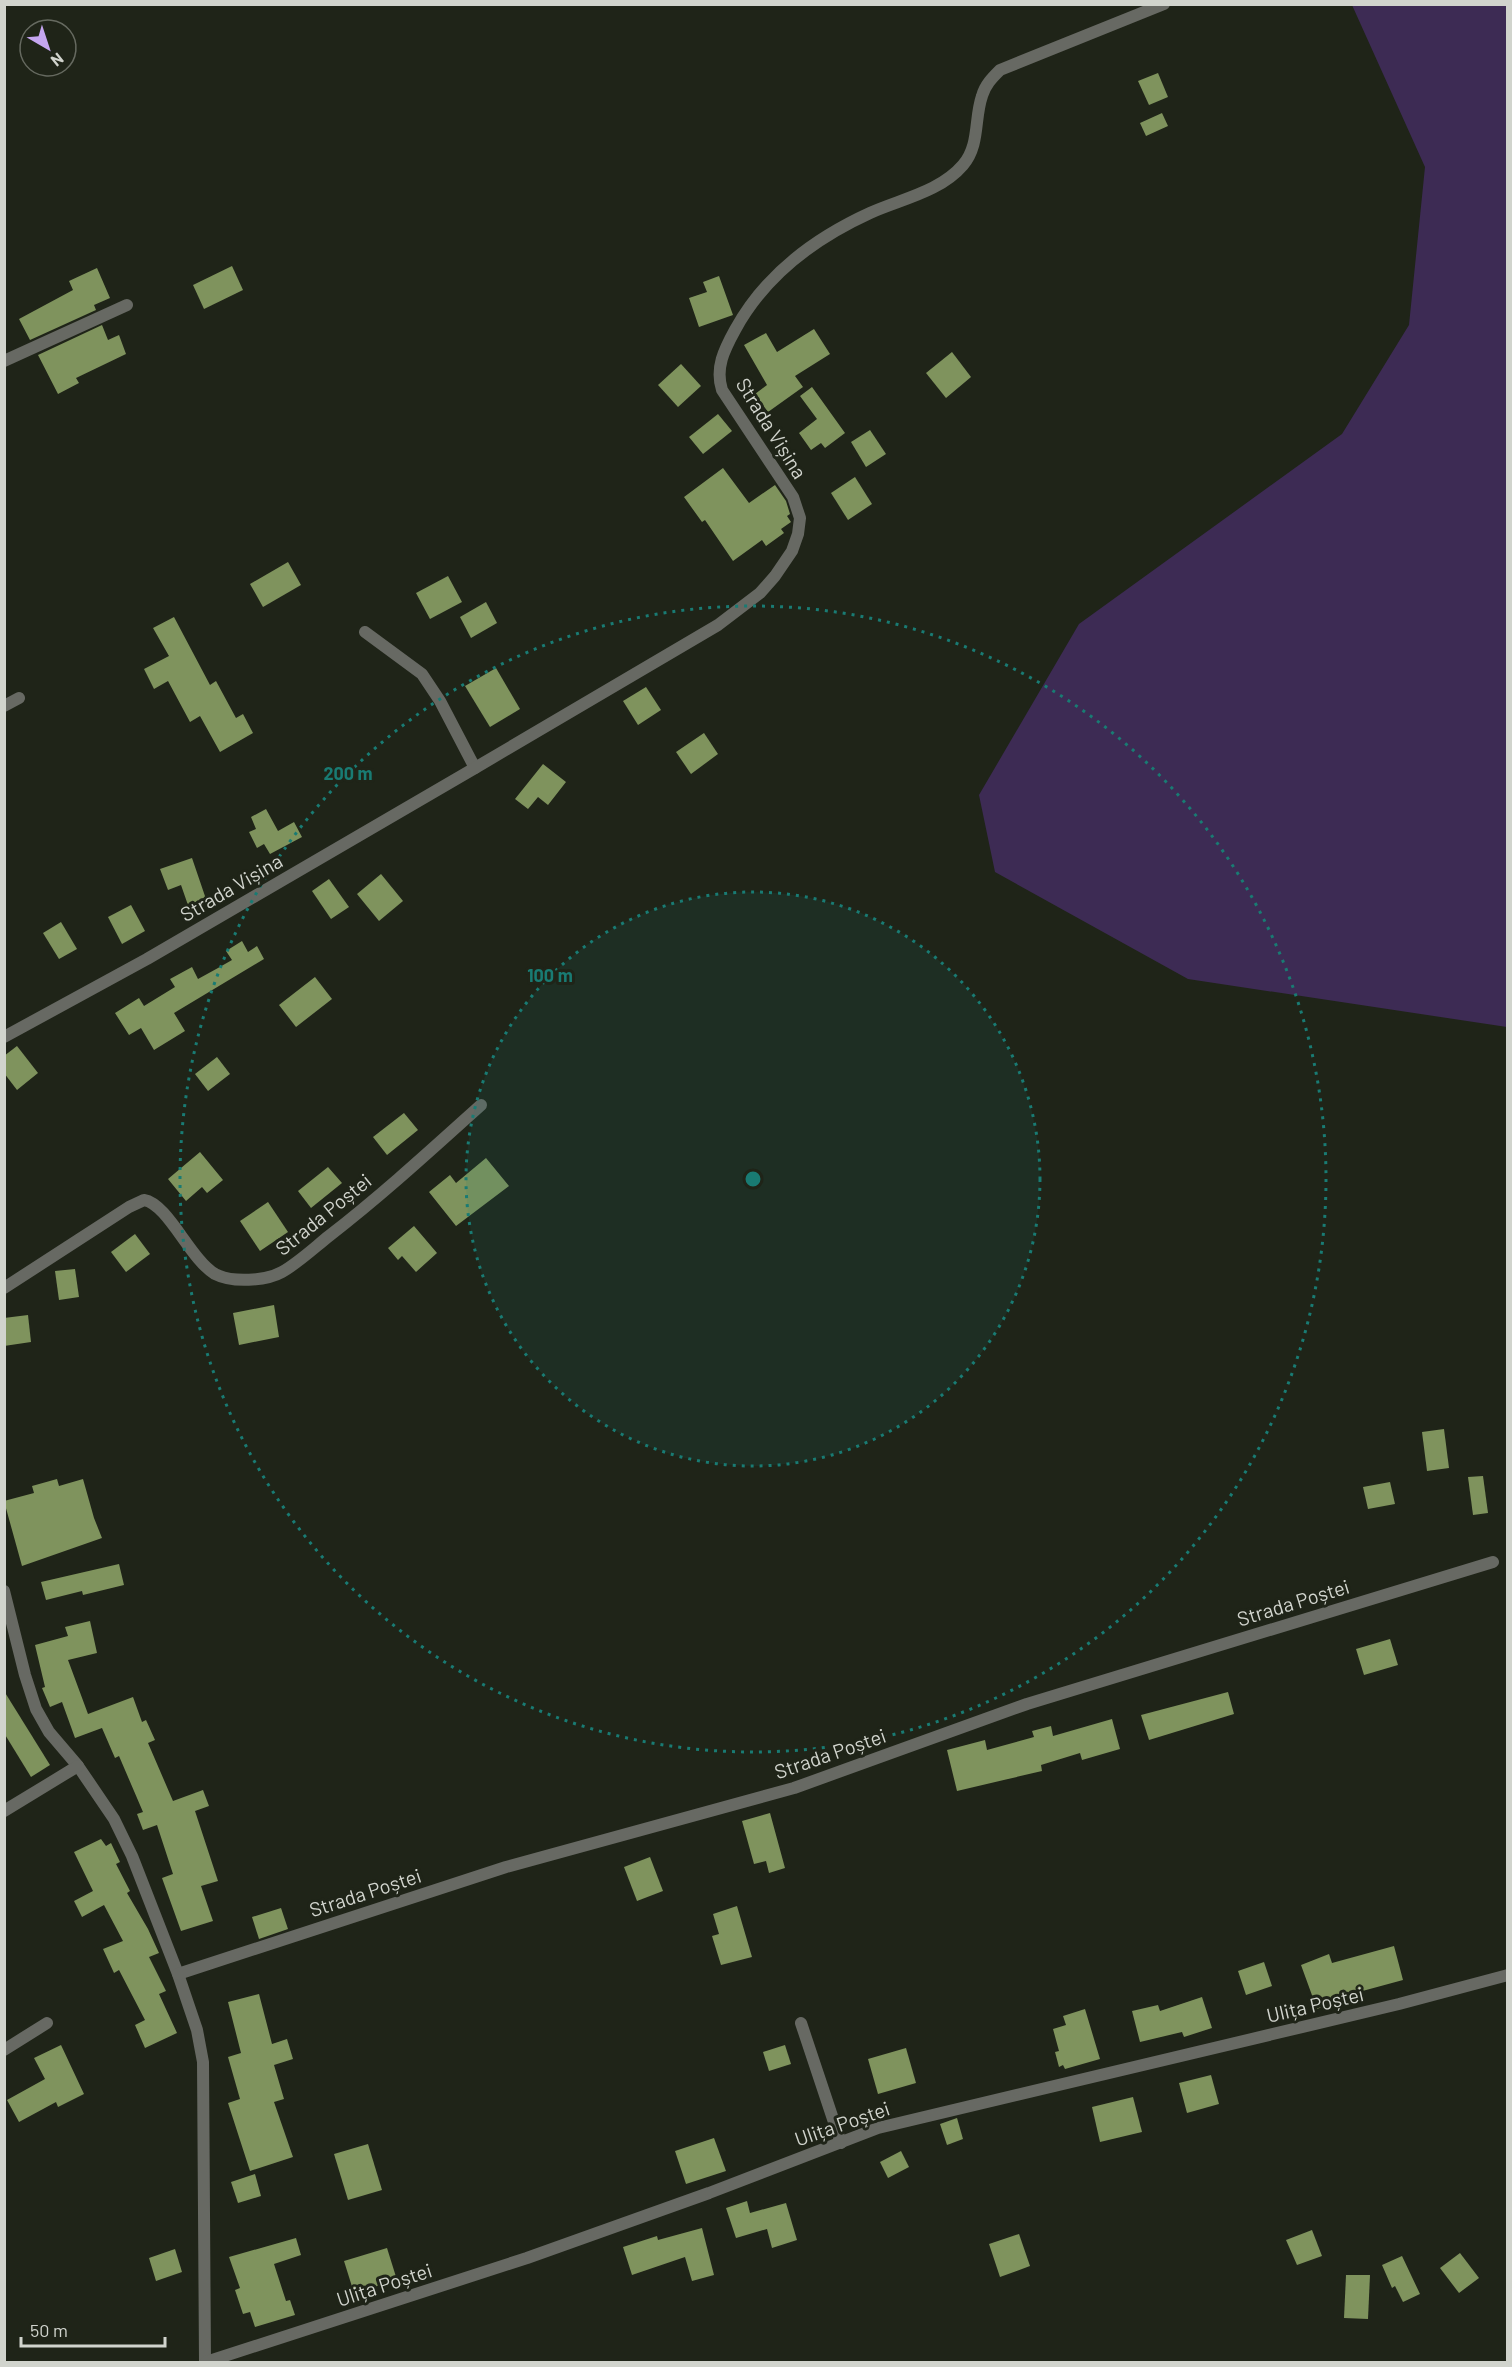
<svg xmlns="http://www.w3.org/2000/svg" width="1512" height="2367" viewBox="0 0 1512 2367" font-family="Barlow,sans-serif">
<rect width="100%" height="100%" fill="#1f2418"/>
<!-- green -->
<polygon fill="#3d2b54" points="1352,5 1507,5 1507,1027 1188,979 995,872 979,795 1079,624 1342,434 1409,325 1425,167"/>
<!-- building -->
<g fill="#7f935d">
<polygon points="1158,73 1168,97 1149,105 1138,81"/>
<polygon points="1162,113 1168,126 1146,136 1140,123"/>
<polygon points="232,266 243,290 204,309 193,285"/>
<polygon points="97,268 110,298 94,305 96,310 30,340 19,319 73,290 69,281"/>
<polygon points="719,276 733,315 699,327 689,298 707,292 703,282"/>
<polygon points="102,325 108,340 119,335 126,354 76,378 79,383 58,394 38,355"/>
<polygon points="814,329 830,354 795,376 803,387 768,412 755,394 767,385 744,345 766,333 777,352"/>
<polygon points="952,352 971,377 946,398 926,373"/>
<polygon points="681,364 701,386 678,407 658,385"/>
<polygon points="812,387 845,433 825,448 821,443 811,450 799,433 817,419 800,396"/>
<polygon points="718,414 732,431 703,454 689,437"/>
<polygon points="870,430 886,454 866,467 851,442"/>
<polygon points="723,468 749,503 775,485 786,501 790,514 787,516 791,522 781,529 784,533 766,546 762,540 733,561 705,520 702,522 684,497"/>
<polygon points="855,477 872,504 848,520 831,493"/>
<polygon points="288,562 301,585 263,607 250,584"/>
<polygon points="448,576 462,602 430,619 416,593"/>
<polygon points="486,602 497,623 471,638 460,617"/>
<polygon points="174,617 210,685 216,681 236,718 243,714 253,733 220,752 200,716 190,722 168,681 154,689 144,669 169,656 153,628"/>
<polygon points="496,668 520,709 490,727 465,686"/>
<polygon points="646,687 661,710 638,725 623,701"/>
<polygon points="704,733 718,754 691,774 676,752"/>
<polygon points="543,764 566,782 548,805 538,797 528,809 515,799"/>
<polygon points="266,809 278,831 294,822 302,837 270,854 264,844 257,848 249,832 256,829 251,817"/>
<polygon points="192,858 207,902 189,908 181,885 168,890 160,869"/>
<polygon points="381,874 403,901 379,921 357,894"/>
<polygon points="329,879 349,907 331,919 312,891"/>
<polygon points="131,905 145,931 122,944 108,917"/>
<polygon points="61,922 77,949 59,959 43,933"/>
<polygon points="242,941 248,952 257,946 264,959 174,1013 185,1031 154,1050 141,1028 129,1035 115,1013 139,998 144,1006 175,987 170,979 192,967 198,979 218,968 232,960 226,951"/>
<polygon points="315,977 332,999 296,1027 279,1005"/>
<polygon points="17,1046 38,1073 17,1090 4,1073 4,1056"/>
<polygon points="217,1057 230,1074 208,1091 195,1074"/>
<polygon points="404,1113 418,1130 387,1155 373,1137"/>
<polygon points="200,1152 223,1180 207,1193 202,1187 186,1201 168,1179"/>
<polygon points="486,1158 509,1186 456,1226 429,1192 450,1175 456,1183"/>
<polygon points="328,1167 342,1183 311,1208 298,1191"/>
<polygon points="268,1202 288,1232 260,1251 240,1221"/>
<polygon points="414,1226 437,1253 416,1272 402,1256 398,1260 388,1248"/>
<polygon points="135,1234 150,1254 126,1272 111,1252"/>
<polygon points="75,1269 79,1297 59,1300 55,1271"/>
<polygon points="274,1305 279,1337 239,1345 233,1313"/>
<polygon points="28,1315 31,1342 4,1346 4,1318"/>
<polygon points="1444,1429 1449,1468 1427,1471 1422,1432"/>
<polygon points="1483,1476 1488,1513 1473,1515 1468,1477"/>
<polygon points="57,1479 59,1486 83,1479 94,1518 102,1538 22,1566 4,1501 34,1493 32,1486"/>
<polygon points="1390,1482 1395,1504 1368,1509 1363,1487"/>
<polygon points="119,1564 124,1585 83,1595 82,1591 46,1600 41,1582"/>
<polygon points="90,1621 97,1653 68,1660 88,1714 133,1697 142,1722 146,1720 155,1740 148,1743 173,1801 203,1790 209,1806 195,1811 218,1881 201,1886 213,1921 181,1931 162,1878 173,1874 157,1825 143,1830 137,1814 143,1812 119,1756 115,1758 102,1728 75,1738 62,1702 50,1707 42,1688 45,1687 35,1645 68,1636 65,1627"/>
<polygon points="1390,1639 1398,1665 1364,1675 1356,1649"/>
<polygon points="4,1691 50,1765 31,1777 4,1733"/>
<polygon points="1228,1692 1234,1714 1149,1740 1141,1715"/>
<polygon points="1112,1719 1120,1749 1082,1760 1080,1753 1041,1765 1042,1771 957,1791 947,1750 985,1740 987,1750 1034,1737 1032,1731 1051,1726 1053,1736"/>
<polygon points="770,1813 785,1868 769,1873 766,1861 754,1864 742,1821"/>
<polygon points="101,1839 106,1846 111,1843 120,1862 116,1864 130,1891 127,1893 148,1929 159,1953 149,1957 166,1991 159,1994 177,2033 145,2048 135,2025 145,2020 119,1970 114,1973 103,1949 123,1941 104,1905 82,1917 74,1901 93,1891 74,1852"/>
<polygon points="650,1857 663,1891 637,1901 624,1867"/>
<polygon points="737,1906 752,1957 721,1965 712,1936 719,1934 713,1914"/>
<polygon points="281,1908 288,1929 259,1939 252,1917"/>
<polygon points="1394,1946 1403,1980 1344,1996 1345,1998 1317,2009 1301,1965 1329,1954 1332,1963"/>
<polygon points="1264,1962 1272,1986 1246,1995 1238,1971"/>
<polygon points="259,1994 272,2044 287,2039 293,2059 274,2065 284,2099 274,2102 293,2157 250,2171 228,2103 240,2099 228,2057 241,2053 228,2002"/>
<polygon points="1202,1997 1212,2028 1184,2037 1182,2032 1140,2042 1132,2011 1158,2005 1160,2011"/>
<polygon points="1085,2009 1100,2059 1065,2069 1063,2065 1059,2067 1055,2052 1059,2051 1053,2029 1066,2025 1063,2016"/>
<polygon points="61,2045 84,2094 58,2107 56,2102 19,2122 7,2100 45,2079 34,2058"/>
<polygon points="785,2045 791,2064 769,2071 763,2052"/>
<polygon points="906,2048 916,2083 878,2094 868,2059"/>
<polygon points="1211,2075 1219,2104 1187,2113 1179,2083"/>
<polygon points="1133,2097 1142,2132 1100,2142 1092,2107"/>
<polygon points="957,2118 963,2139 947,2145 940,2124"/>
<polygon points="714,2138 726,2171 686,2184 675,2151"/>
<polygon points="368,2144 382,2190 348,2200 334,2154"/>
<polygon points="901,2151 909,2167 888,2178 880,2162"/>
<polygon points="255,2174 261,2196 238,2203 231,2182"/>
<polygon points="747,2201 750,2213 786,2203 797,2240 772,2248 767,2229 736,2238 726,2208"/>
<polygon points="702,2228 714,2275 692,2281 685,2257 632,2275 623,2247 657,2236 658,2240"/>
<polygon points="1312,2230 1322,2256 1297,2265 1286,2240"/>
<polygon points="1019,2234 1030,2266 1000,2277 989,2244"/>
<polygon points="296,2238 301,2255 274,2264 286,2301 290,2300 295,2315 255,2327 250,2312 243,2314 235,2290 240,2288 229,2257"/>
<polygon points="387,2248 397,2280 354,2293 344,2261"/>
<polygon points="175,2249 182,2272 156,2281 149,2258"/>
<polygon points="1460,2253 1479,2278 1459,2293 1440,2268"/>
<polygon points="1402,2256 1420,2294 1403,2302 1395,2286 1392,2288 1382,2265"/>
<polygon points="1346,2275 1370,2275 1368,2319 1344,2318"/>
</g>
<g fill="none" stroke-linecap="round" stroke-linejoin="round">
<!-- street -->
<g stroke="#676963" stroke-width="12">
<polyline points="4,361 127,305"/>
<polyline points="365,632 422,674 440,701 475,768"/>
<polyline points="4,706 19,698"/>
<path d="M4 1037 147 959 475 768 718 625 760 593 775 576 792 551 798 534 800 518 793 497 722 390C715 368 724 350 735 330 765 275 813 239 870 213 901 199 940 192 963 165 980 145 974 119 982 96 985 85 992 78 1000 70L1164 4"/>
<path d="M4 1288 129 1207 144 1200C168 1204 190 1259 215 1274 232 1283 266 1281 282 1272 298 1263 314 1248 329 1236 382 1195 431 1150 481 1105"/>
<polyline points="4,1591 25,1675 36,1709 49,1732 78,1766 114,1819 132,1856 178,1974 197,2030 203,2062 205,2362"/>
<polyline points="4,1811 78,1766"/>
<polyline points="178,1974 506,1867 794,1788 1027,1704 1493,1562"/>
<polyline points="801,2023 841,2143"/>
<polyline points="4,2050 47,2023"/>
<polyline points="206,2362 527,2258 709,2193 878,2128 1399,2004 1508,1975"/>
</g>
</g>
<!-- distance rings -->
<circle cx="753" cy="1179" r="287" fill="#197b73" fill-opacity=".12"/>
<g fill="none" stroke="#197b73" stroke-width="3" stroke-dasharray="3 6">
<circle cx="753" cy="1179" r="287"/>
<circle cx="753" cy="1179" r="573"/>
</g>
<g text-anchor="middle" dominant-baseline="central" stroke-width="6" stroke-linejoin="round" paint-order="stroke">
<!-- street labels -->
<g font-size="20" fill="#d1d4cd" stroke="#1f2418">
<text transform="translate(772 428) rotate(58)">Strada Vișina</text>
<text transform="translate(231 887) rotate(-30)">Strada Vișina</text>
<text transform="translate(323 1214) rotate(-39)">Strada Poștei</text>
<text transform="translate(1293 1602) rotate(-17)">Strada Poștei</text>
<text transform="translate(830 1753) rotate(-19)">Strada Poștei</text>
<text transform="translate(365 1892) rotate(-18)">Strada Poștei</text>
<text transform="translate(1315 2004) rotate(-13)">Ulița Poștei</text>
<text transform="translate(842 2123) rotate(-19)">Ulița Poștei</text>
<text transform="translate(384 2284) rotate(-18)">Ulița Poștei</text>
</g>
</g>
<circle cx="753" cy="1179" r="9" fill="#197b73" stroke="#1f2418" stroke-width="3"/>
<g font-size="18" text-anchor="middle" font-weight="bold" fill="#197b73" stroke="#1f2418" stroke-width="6" stroke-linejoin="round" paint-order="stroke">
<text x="348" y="780">200 m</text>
<text x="550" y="982">100 m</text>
</g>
<!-- border -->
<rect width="1512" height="2367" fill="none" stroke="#d1d4cd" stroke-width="12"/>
<!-- north arrow -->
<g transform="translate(48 48) rotate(141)"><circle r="28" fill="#1f2418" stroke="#666a60" stroke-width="1.5"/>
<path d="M0-4.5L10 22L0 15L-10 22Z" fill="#c5a6f0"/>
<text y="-9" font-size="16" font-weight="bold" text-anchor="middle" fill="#d1d4cd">N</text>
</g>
<!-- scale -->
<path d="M21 2337v9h144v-9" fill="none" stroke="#d1d4cd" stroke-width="3"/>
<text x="30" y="2337" font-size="18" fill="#d1d4cd" stroke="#1f2418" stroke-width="4.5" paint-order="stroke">50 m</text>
</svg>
